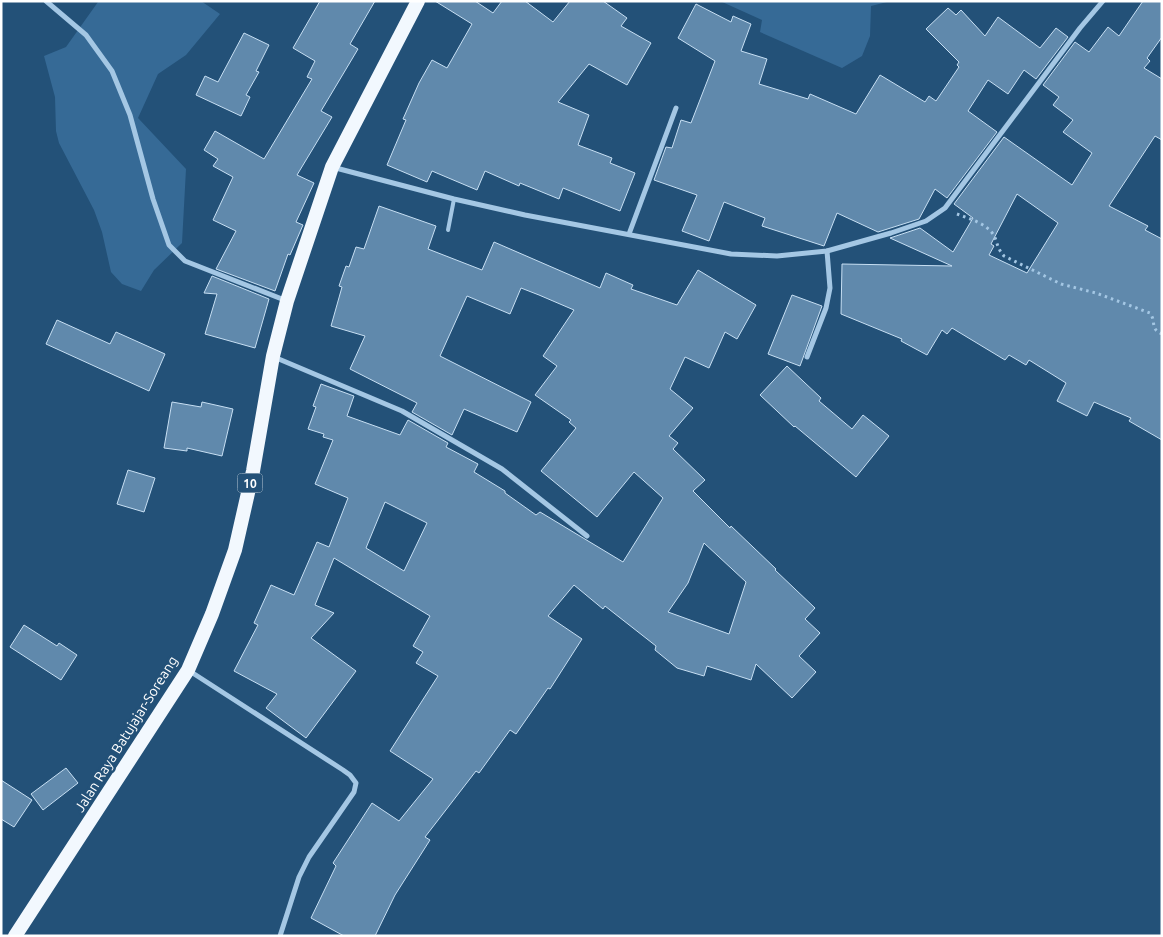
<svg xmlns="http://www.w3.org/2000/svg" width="1163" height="937" viewBox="0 0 1163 937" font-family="Ubuntu,sans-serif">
<rect width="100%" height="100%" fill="#235178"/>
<!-- green -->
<g fill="#366a96">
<polygon points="97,1 201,1 220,14 186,55 158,74 138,118 186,169 182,243 154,270 141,291 122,284 111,272 102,232 94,210 59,143 56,131 55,97 44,56 66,47 98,2"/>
<polygon points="720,1 891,1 871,6 870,36 862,56 842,68 760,32 762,20"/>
</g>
<!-- building -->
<g fill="#6089ac" stroke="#c7dff3" fill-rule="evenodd">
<polygon points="320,1 375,1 350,44 358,49 321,111 332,117 297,175 314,183 296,222 303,225 290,255 288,254 275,291 216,269 236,231 213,220 233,177 213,166 218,159 204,150 215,131 264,159 312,79 307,77 315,61 293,48"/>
<polygon points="435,1 475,1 493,13 502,1 525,1 553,22 570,1 603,1 627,18 621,26 651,43 627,85 589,64 558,102 589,115 578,145 612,158 610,163 635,173 620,211 563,188 559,199 520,183 519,186 485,171 477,190 432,171 427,182 387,165 406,120 403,119 419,83 432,60 447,68 472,24"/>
<path d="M1143 1H1162V37L1147 58 1150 61 1144 68 1162 79V140L1155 136 1109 206 1148 226 1145 230 1162 239V440L1129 421 1131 418 1094 402 1087 416 1057 401 1066 383 1029 360 1026 365 1009 355 1005 360 952 328 947 334 942 330 927 355 901 341 902 339 841 314 842 264 952 266 890 238 920 228 953 252 973 218 954 204 1004 137 1072 185 1092 153 1063 132 1073 120 1053 105 1059 97 1043 85 1075 42 1089 52 1108 27 1119 36ZM1017 194 1058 223 1027 273 989 255 994 246 991 244Z"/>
<polygon points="696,4 731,22 733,16 751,24 741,51 767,59 759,84 808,99 810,94 856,114 880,75 925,102 929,96 936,101 959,67 957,65 959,62 926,29 948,8 956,15 961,10 985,36 998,17 1040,48 1056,28 1068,37 1036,79 1024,70 1008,94 988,80 968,111 997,132 947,198 935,189 919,219 878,232 837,213 824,246 762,226 765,218 724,202 709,241 682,231 697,195 654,180 666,147 672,148 681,120 691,123 715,61 678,38"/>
<polygon points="244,33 269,45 256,71 259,72 246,95 250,97 241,116 196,95 205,76 218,82"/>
<path d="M379 206 436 226 428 249 482 270 494 242 600 288 606 273 633 285 631 289 677 305 698 270 756 305 737 339 725 332 709 368 685 357 670 389 693 408 669 436 678 443 673 449 705 480 693 491 730 528 731 526 776 569 775 570 815 608 805 619 820 633 799 656 816 672 792 698 756 664 751 680 707 666 704 676 677 668 655 650 656 646 605 606 603 609 574 585 548 616 582 639 550 689 548 688 516 734 510 730 479 773 476 771 425 837 430 840 395 895 375 936H344L311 918 336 866 333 863 372 803 399 821 433 779 390 751 438 676 416 663 423 652 413 646 430 616 334 558 315 605 334 613 311 638 356 671 306 738 266 708 277 694 234 671 258 625 254 623 271 585 294 595 317 542 329 547 348 498 315 484 333 440 323 437 324 434 308 429 316 407 313 406 321 384 354 396 347 416 400 435 408 420 448 443 446 447 478 464 474 472 505 491V493L536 515 540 512 623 562 663 498 634 472 597 517 541 471 576 428 569 422 571 420 535 395 557 366 543 356 574 310 539 295 521 288 510 314 467 296 440 356 531 402 517 432 464 409 452 435 412 412 417 403 350 369 365 336 331 326 342 287 339 286 346 266 349 267 356 247 364 249ZM385 502 427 523 404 571 366 548ZM704 543 746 582 729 634 668 612 688 583Z"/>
<polygon points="212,276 269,299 255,348 205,334 217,294 204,293"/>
<polygon points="792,295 822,306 800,366 768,354"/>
<polygon points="57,320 110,344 116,332 165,354 149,391 46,344"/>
<polygon points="787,366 821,398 819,401 852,429 863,415 889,436 856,477 795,426 794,427 760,395"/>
<polygon points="172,402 201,407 202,402 233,409 222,456 187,448 187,451 164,448"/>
<polygon points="128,470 155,478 144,512 117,504"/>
<polygon points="24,625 57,646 59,643 77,655 61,680 10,647"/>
<polygon points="66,768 78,783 43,810 31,794"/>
<polygon points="1,780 32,800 14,827 1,819"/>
</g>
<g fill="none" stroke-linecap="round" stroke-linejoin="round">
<!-- path -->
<path stroke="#a4c7e4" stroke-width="3" stroke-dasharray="2.5 4" stroke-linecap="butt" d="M957 214C970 219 985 223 993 234 998 242 996 247 1004 256L1061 284 1096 293 1150 313C1157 323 1149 328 1162 334"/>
<!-- service -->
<polyline stroke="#a4c7e4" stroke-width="4" points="448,230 454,199"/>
<!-- minor -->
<g stroke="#a4c7e4" stroke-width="5">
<polyline points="46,1 86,35 112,71 130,115 153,199 169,245 185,261 287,301"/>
<polyline points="332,167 454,199 525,215 731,254 777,256 827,251 891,233 926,221 945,208 1080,28 1103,1"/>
<polyline points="629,234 676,108"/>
<polyline points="274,357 402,411 502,469 587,536"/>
<polyline points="807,357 826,308 830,288 827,251"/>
<polyline points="188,670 343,770 350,775 356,783 354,792 309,857 299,877 280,936"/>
</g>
<!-- trunk -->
<polyline stroke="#f2f8fe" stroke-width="14" points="15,936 188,670 212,614 235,550 253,471 273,356 287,301 332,167 418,1"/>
</g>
<g text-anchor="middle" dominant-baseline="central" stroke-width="5" stroke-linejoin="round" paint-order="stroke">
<!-- shield labels -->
<rect fill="#235178" stroke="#bdcbd6" stroke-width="1" x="237.5" y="473.5" width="25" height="19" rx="4"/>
<g font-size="12" font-weight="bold" fill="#fff">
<text x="250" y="483">10</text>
</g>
<!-- street labels -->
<g font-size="14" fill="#fff" stroke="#235178">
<text transform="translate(126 734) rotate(-58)">Jalan Raya Batujajar-Soreang</text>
</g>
</g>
<!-- border -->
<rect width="1163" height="937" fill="none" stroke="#ffffff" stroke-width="5"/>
</svg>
